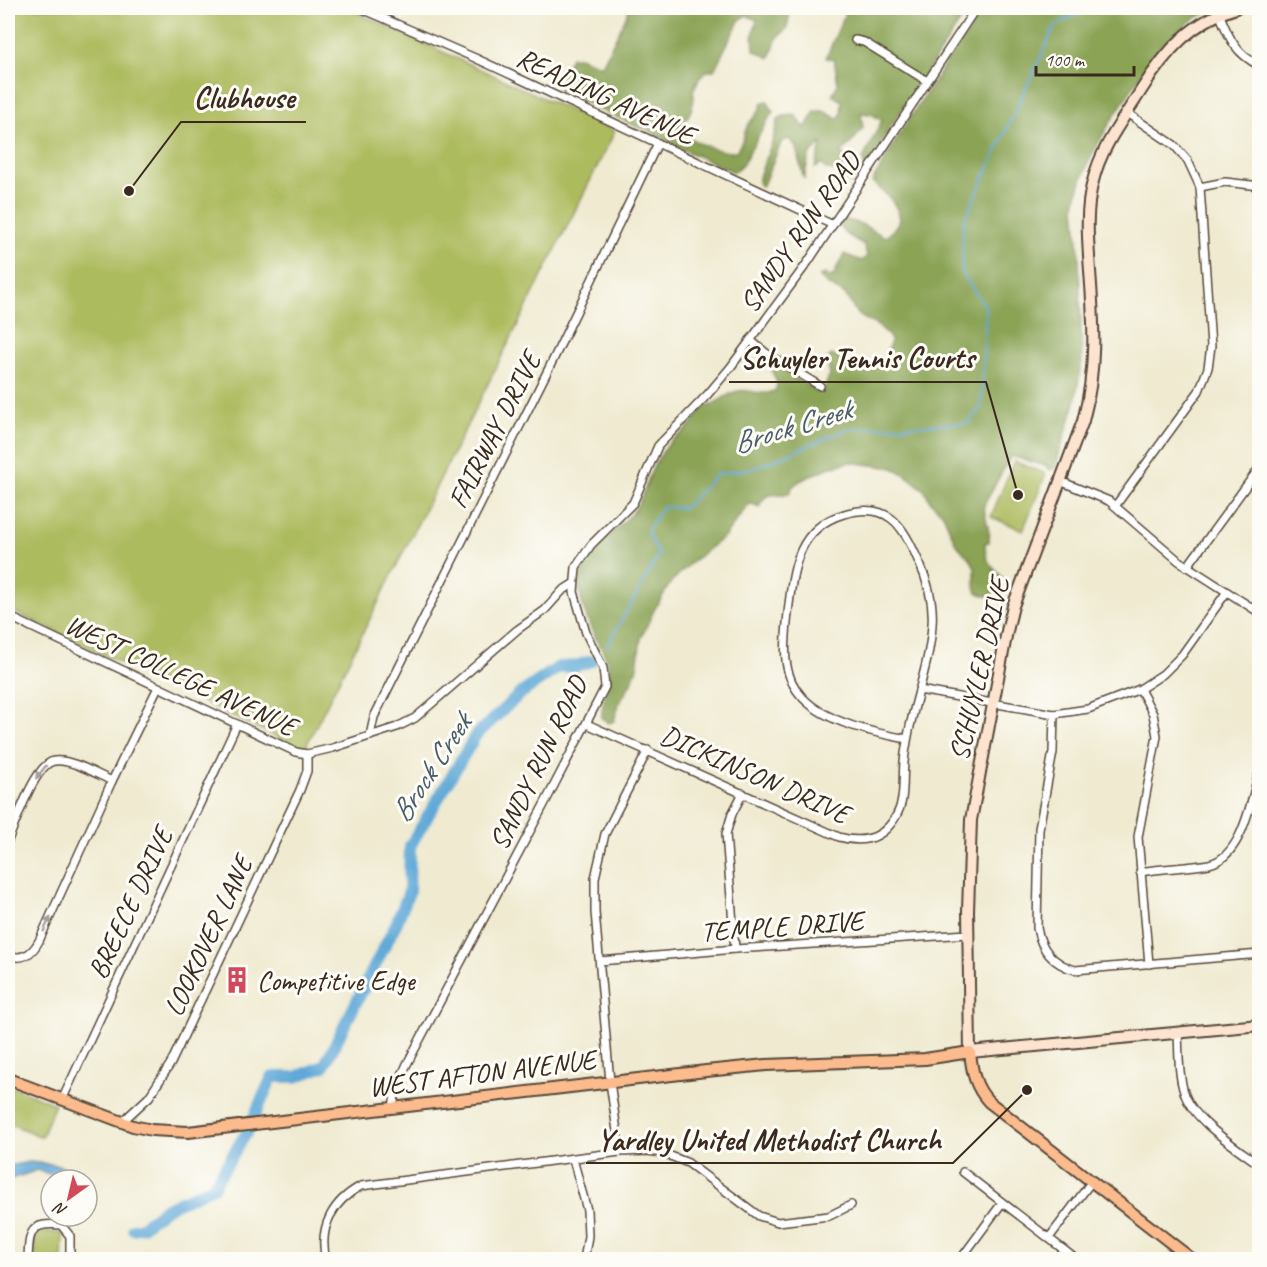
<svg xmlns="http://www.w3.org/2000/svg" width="1267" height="1267" viewBox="0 0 1267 1267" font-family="Caveat,sans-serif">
<rect width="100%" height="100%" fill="#fdfcf7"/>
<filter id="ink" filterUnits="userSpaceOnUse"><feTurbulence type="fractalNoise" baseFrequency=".0167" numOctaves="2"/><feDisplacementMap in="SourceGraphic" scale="12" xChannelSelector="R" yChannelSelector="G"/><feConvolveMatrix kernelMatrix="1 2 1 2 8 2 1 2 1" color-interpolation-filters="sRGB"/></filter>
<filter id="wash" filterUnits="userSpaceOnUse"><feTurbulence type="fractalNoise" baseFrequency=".008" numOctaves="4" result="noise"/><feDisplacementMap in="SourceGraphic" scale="24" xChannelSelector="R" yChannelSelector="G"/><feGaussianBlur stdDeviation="1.35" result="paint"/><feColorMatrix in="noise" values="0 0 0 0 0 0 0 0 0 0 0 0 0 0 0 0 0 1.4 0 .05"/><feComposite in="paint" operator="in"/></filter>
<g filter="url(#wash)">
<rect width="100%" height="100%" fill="#efead0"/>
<!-- green -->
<g fill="#adbb5e" stroke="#74723e" stroke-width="1.5">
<polygon points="8,8 347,8 615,131 304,750 8,609"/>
<polygon points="1014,461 1046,474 1023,530 991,517"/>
<polygon points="8,1085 55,1104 42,1137 8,1123"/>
<polygon points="35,1232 63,1233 62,1259 35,1259"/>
</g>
<!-- forest -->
<g fill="#8aa355" stroke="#62663a" stroke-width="1.5">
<path d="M630 8H791L787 28 776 40 770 58 754 50 753 35 757 20 746 15 739 21 714 70C701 70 698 81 693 91 697 104 687 119 679 129 691 142 717 152 735 152 742 144 743 139 746 129 750 119 760 115 762 103L767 101 773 111 743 163 734 172 675 146 647 129 640 128 559 90 558 85 571 57H579L602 66Z"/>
<path d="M844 8H969L889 129 864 172 863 159 882 120 871 114 861 113 863 128 853 141 840 154 849 158C853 168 856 173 851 183L844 178 840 167 833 171 826 169 822 164 815 168 822 142 809 156 804 179 795 145 789 139 782 141 762 187 758 183 760 174 773 140 778 119 784 116 795 115 805 128 815 111H825L837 119 841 115 842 101 832 95 838 84 834 59 826 58 844 16Z"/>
<path d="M984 8H1220C1209 12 1196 16 1187 24 1177 32 1157 50 1151 60 1126 98 1080 161 1075 206L1079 254 1082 361 1075 403 1055 468 1050 470 1046 466 1011 456 984 505C984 518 991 529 989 542L985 543C985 565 993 566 1005 581L1003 587 989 597 977 593 975 587V568L971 560 956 544 943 514 931 502 924 490 903 473 893 468 850 462 830 467 800 481 793 486 789 494C773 496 766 490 759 507L753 504 748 505 725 536 694 560 671 582 654 610 641 638 637 667 633 679 619 704 614 721 609 723 602 718C600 700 613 685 608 665 606 655 602 649 597 640 589 627 577 595 579 579 582 556 618 530 633 512 646 496 647 475 658 459 662 453 667 445 672 440 677 436 683 434 687 429 693 422 699 415 704 407 717 405 725 394 738 391 751 388 761 398 776 390L777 383 772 371 776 366 817 391 823 392 830 374 827 361 831 355C841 357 847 366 856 370 876 380 888 355 891 340 880 321 869 325 857 313 852 308 850 301 846 296 837 287 829 290 819 276L825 274 829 277 833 276 844 254 862 261 867 256 864 245 846 234 839 225 845 219 861 224 885 237 891 233 900 220C898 203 885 193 872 182L901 132 957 46 965 38Z"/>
</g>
<!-- water -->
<polygon fill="#5fa8d7" stroke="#4d697a" stroke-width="1.5" points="29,1162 58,1165 87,1180 67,1180 38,1170 8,1180 8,1166"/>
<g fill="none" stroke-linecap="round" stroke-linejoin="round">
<!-- stream -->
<polyline stroke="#5fa8d7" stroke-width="2" points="607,646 659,555 647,532 662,507 684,508 717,474 755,468 848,429 968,423 981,407 986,308 962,273 963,223 1055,26 1088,8"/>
<!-- river -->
<polyline stroke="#5fa8d7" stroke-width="12" points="133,1229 142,1227 166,1208 213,1187 247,1132 272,1077 296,1077 324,1066 397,922 409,892 410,846 476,735 520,694 559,667 576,666 591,661"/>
</g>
</g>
<g filter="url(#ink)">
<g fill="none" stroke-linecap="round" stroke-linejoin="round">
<defs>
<g id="street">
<polyline points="360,8 475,58 833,225"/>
<path d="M1217 8C1228 34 1232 52 1260 66"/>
<polyline points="855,40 864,42 927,81"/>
<polyline points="1200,187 1225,182 1260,186"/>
<polyline points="750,340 766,353 820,386"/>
<polyline points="1060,481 1109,501 1179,561 1260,613"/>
<polyline points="1116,505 1199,391 1208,368 1211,346 1200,187 1188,161 1174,145 1127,113"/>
<polyline points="1187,567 1260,467"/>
<polyline points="8,616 296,752 307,754 333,748 397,727 415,718 517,630 545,610 562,591 573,584"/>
<polyline points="1140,689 1153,714 1157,736 1138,837 1149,964"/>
<polyline points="919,690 1054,714 1088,709 1140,689 1163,674 1182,655 1226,593"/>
<path d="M1054 714 1053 752 1039 829 1037 928C1041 950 1053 964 1075 970L1260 954"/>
<path d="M587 724 839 837C857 842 876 841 889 826 907 806 902 786 904 762 905 752 907 741 909 731 916 696 930 661 932 625 934 601 928 581 918 560 902 524 888 501 844 514 796 528 793 571 788 613 785 644 780 674 803 698 827 723 875 733 907 739"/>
<polyline points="370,736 374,717 381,703 554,358 658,143"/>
<path d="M8 840C16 823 35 764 54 761 70 758 98 775 112 781"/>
<path d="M1140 872C1163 868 1187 868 1209 864 1243 857 1251 799 1260 770"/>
<polyline points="735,949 726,834 732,814 743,793"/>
<path d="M8 955C22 961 32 954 39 941L112 781 158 687"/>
<polyline points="600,961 735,949 968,934"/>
<path d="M1178 1032C1179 1051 1178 1074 1184 1092 1192 1120 1236 1147 1260 1165"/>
<polyline points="62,1100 237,724"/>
<polyline points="393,1108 396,1088 407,1064 547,799 605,687 603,668 586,633 574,592 576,567 591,545 633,503 658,446 708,394 730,368 808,262 976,8"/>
<polyline points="122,1122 149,1097 171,1063 300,790 307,771 307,754"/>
<polyline points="620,1152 648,1151 663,1153 688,1163 759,1216 778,1222 829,1216 851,1205"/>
<polyline points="573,1159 587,1210 588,1236 584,1260"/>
<polyline points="963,1172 1077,1260"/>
<polyline points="1049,1238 1092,1181"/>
<polyline points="8,1259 9,1260"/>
<path d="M28 1260C29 1231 30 1222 61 1225L70 1236V1260"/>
<path d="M326 1260C318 1227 333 1201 361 1186L620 1152 610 1082 595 912V878L605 834 648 750"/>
<polyline points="960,1260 1002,1203"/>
</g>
<path id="secondary" d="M1236 8C1192 21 1166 51 1142 89 1124 118 1101 147 1093 181 1085 211 1088 241 1090 271 1094 324 1097 369 1083 421L1013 606 1007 631 971 820 968 911 970 1052 1260 1025"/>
<path id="primary" d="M8 1079 133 1126 152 1130 188 1132 706 1071 766 1065 925 1059 970 1052C972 1072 975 1087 989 1102L1193 1260"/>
</defs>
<!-- street casing -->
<use href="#street" stroke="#564739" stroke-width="10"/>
<!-- secondary casing -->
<use href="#secondary" stroke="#564739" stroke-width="14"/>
<!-- primary casing -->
<use href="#primary" stroke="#564739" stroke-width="14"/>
<!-- street -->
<use href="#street" stroke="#fff" stroke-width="7"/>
<!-- secondary -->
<use href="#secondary" stroke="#fde4d1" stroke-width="10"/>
<!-- primary -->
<use href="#primary" stroke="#fbbb8c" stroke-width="10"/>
</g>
<!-- one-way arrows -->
<defs><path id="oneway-solid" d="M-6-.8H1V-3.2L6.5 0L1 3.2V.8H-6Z" transform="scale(1.5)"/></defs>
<g fill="#a79f9a">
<use href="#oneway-solid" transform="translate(41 772) rotate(128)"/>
<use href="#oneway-solid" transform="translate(47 924) rotate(-65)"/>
</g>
</g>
<!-- icons -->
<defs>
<symbol id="building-bare" viewBox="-9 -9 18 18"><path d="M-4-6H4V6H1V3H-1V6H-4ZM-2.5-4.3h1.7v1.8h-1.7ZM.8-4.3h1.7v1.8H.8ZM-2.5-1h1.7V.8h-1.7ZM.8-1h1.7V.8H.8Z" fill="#d1495b" stroke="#fdfcf7" stroke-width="2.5" paint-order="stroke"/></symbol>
</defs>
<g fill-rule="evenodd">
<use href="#building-bare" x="218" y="961" width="38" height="38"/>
</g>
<g text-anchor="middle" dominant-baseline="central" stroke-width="6" stroke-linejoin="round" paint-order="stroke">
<!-- street labels -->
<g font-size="28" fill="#3b2a1e" stroke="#fdfcf7">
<text transform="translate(606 96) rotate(25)">READING AVENUE</text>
<text transform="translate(800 232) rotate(-55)">SANDY RUN ROAD</text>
<text transform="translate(494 430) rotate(-63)">FAIRWAY DRIVE</text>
<text transform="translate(979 669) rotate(-77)">SCHUYLER DRIVE</text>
<text transform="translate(181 675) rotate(25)">WEST COLLEGE AVENUE</text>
<text transform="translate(538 763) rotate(-64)">SANDY RUN ROAD</text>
<text transform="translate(755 774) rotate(24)">DICKINSON DRIVE</text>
<text transform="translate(130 903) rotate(-65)">BREECE DRIVE</text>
<text transform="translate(782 926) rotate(-4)">TEMPLE DRIVE</text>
<text transform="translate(208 936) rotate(-65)">LOOKOVER LANE</text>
<text transform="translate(482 1073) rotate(-7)">WEST AFTON AVENUE</text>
</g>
<!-- poi labels -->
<g font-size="28" fill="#3b2a1e" stroke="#fdfcf7" text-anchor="start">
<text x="257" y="980">Competitive Edge</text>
</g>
<!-- water labels -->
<g font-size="30" font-style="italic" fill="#495c68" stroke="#fdfcf7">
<text transform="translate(792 426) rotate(-17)">Brock Creek</text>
<text transform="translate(431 768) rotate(-57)">Brock Creek</text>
</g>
</g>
<!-- callouts -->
<path fill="none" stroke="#3b2a1e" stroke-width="2" d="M129 191L181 122H306M1018 495L986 382H729M1027 1090L953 1163H586"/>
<g fill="#3b2a1e" stroke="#fdfcf7" stroke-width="2">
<circle cx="129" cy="191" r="6"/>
<circle cx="1018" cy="495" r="6"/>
<circle cx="1027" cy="1090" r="6"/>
</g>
<g font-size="30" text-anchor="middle" font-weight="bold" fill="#3b2a1e" stroke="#fdfcf7" stroke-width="6" stroke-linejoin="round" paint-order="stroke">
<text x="244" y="108">Clubhouse</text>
<text x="857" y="368">Schuyler Tennis Courts</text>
<text x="769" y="1150">Yardley United Methodist Church</text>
</g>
<!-- margin -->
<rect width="1267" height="1267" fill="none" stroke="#fdfcf7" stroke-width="30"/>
<!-- north arrow -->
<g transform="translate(69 1198) rotate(214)"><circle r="28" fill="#fdfcf7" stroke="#afa8a0" stroke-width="1.5"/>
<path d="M0-4.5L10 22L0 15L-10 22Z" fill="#d1495b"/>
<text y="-9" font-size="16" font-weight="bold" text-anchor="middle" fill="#3b2a1e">N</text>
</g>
<!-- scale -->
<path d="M1036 66v9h98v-9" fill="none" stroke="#3b2a1e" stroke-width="3"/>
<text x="1045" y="66" font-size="18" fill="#3b2a1e" stroke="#fdfcf7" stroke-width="4.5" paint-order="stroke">100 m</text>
</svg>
